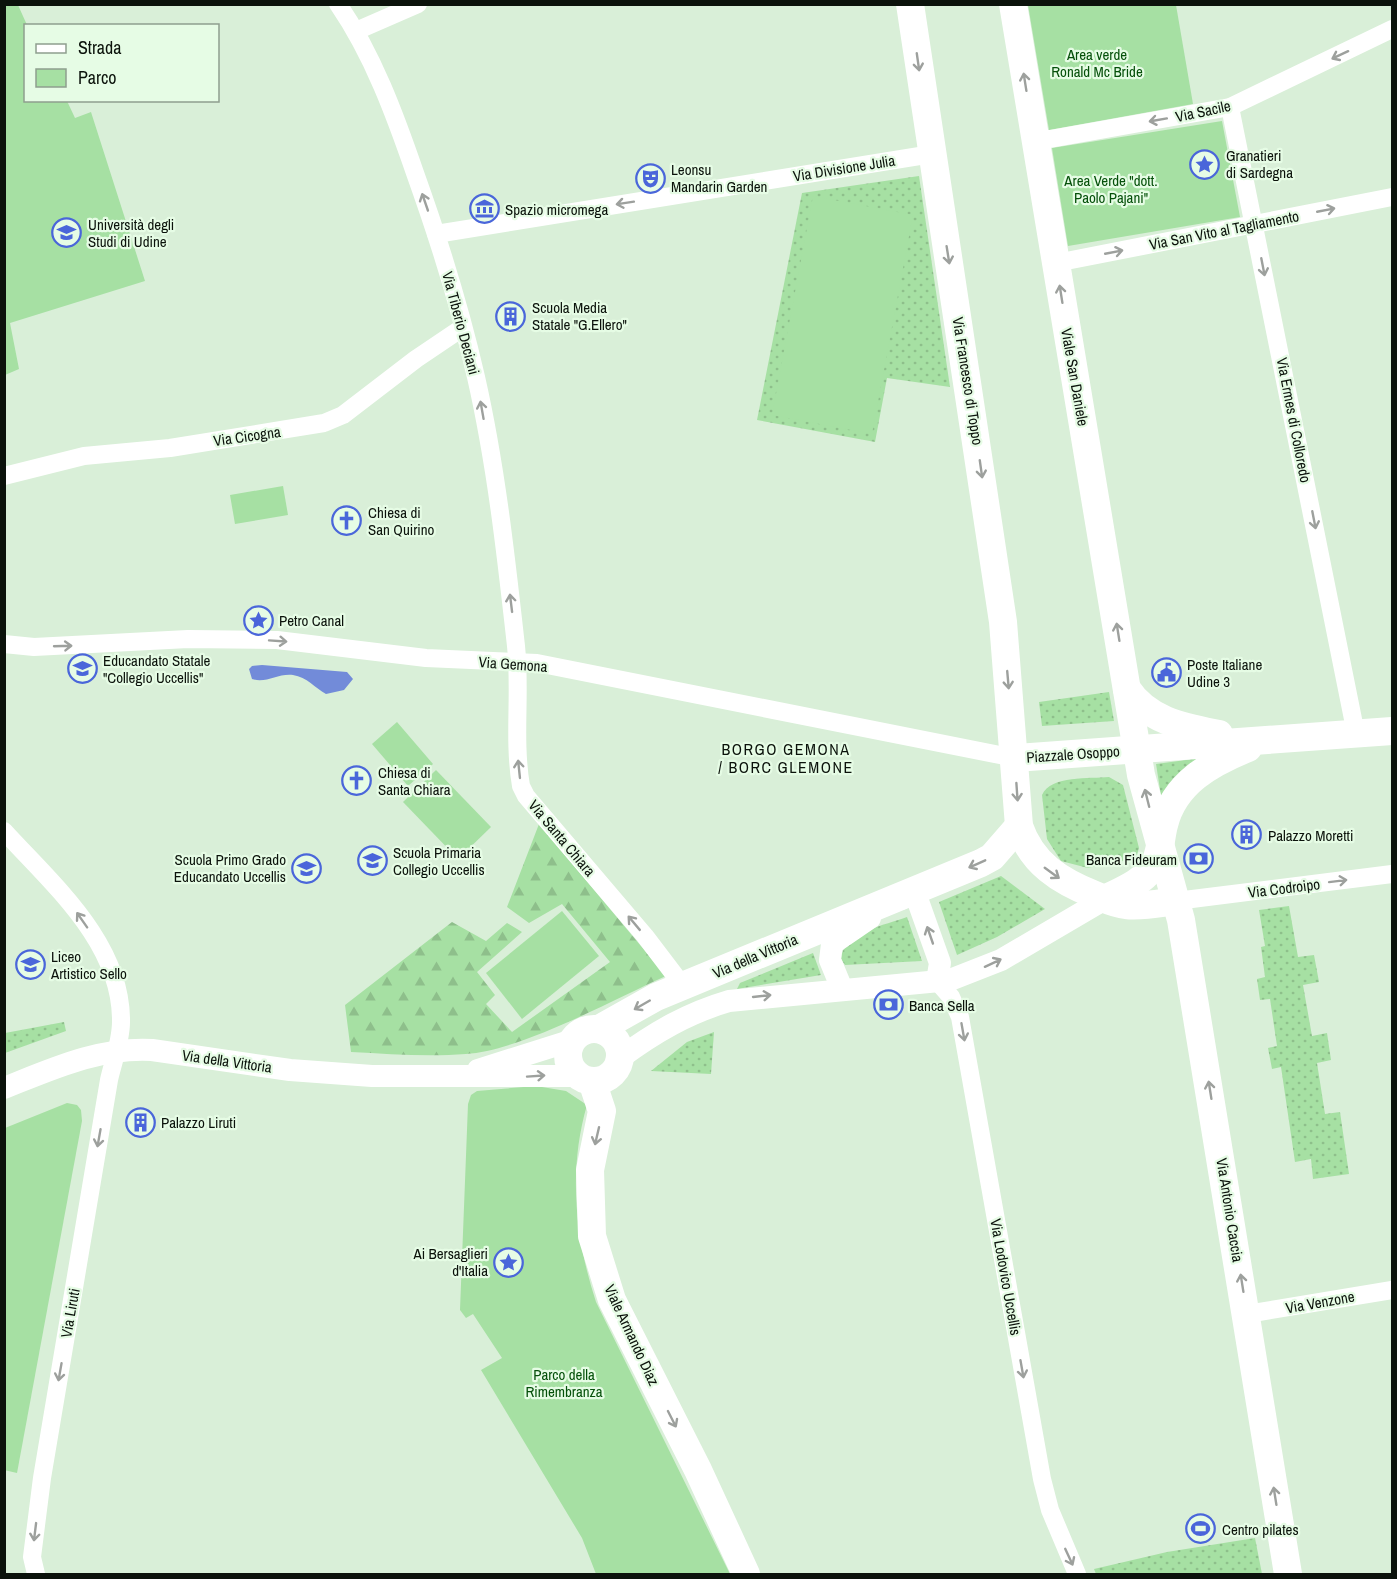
<svg xmlns="http://www.w3.org/2000/svg" width="1397" height="1579" viewBox="0 0 1397 1579" font-family="'Archivo Narrow',sans-serif">
<defs>
<pattern id="grass-dots" width="8" height="8" patternUnits="userSpaceOnUse" patternTransform="scale(1.5)"><rect width="8" height="8" fill="#a6e0a3"/><path d="M2 2h.1M6 6h.1" fill="none" stroke="#8ebf8b" stroke-width="1.8" stroke-linecap="round"/></pattern>
<pattern id="forest-firs" width="22" height="20" patternUnits="userSpaceOnUse" patternTransform="scale(1.5)"><rect width="22" height="20" fill="#a6e0a3"/><path d="M5 1l3.5 6h-7zM16 11l3.5 6h-7z" fill="#8ebf8b"/></pattern>
</defs>
<rect width="100%" height="100%" fill="#d9efd8"/>
<!-- grass -->
<g fill="url(#grass-dots)">
<polygon points="919,176 950,387 887,378 875,442 757,420 802,193"/>
<polygon points="1109,692 1114,721 1042,726 1039,702"/>
<polygon points="1216,756 1161,796 1156,764"/>
<path d="M1109 777 1123 785 1139 848 1136 858 1088 868 1061 861 1047 839 1042 795C1051 775 1090 779 1109 777Z"/>
<polygon points="1001,876 1045,909 997,937 957,955 939,902"/>
<polygon points="1289,906 1298,957 1314,955 1319,982 1303,985 1312,1036 1327,1033 1331,1060 1317,1063 1325,1114 1340,1112 1349,1174 1313,1179 1311,1159 1295,1162 1281,1067 1272,1069 1268,1048 1277,1046 1270,999 1260,1000 1257,979 1265,977 1261,947 1265,946 1259,910"/>
<path d="M907 917 922 961 845 965 841 959C843 932 886 925 907 917Z"/>
<polygon points="813,953 821,975 737,989 740,983"/>
<polygon points="64,1022 66,1031 5,1053 5,1033"/>
<polygon points="714,1032 711,1074 651,1071 687,1042"/>
<polygon points="1255,1538 1262,1574 1096,1574 1094,1569 1167,1552"/>
</g>
<!-- forest -->
<path fill="url(#forest-firs)" d="M539 824 666 976C612 1000 523 1050 466 1054 428 1057 389 1054 351 1052L345 1005 452 922 486 941 507 923 522 932 477 972 495 995 486 1004 512 1032 610 962 562 904 529 923 507 907Z"/>
<!-- green -->
<g fill="#a6e0a3">
<polygon points="18,5 27,25 26,100 67,101 75,118 91,112 145,281 10,323 19,369 5,375 4,5"/>
<polygon points="1028,5 1176,5 1193,104 1049,130"/>
<polygon points="1222,121 1240,217 1068,246 1052,148"/>
<polygon points="813,196 913,215 872,434 772,415"/>
<polygon points="283,486 288,515 235,524 230,495"/>
<polygon points="397,722 433,764 408,786 372,744"/>
<polygon points="436,770 491,827 458,859 403,802"/>
<polygon points="562,911 599,956 522,1019 486,973"/>
<path d="M536 1086 566 1091 587 1105C568 1170 575 1238 596 1302L730 1574H596L582 1538 481 1370 502 1358 473 1314 466 1318 460 1310 468 1104 471 1095 477 1091Z"/>
<polygon points="67,1103 77,1105 81,1110 82,1121 17,1473 4,1470 5,1128"/>
</g>
<!-- water -->
<path fill="#728bd9" d="M262 665 347 672 353 679 344 690 326 694C315 688 307 677 293 675 278 673 266 684 252 679L249 669 252 666Z"/>
<g fill="none" stroke-linecap="round" stroke-linejoin="round">
<!-- minor -->
<g stroke="#fff" stroke-width="18">
<path d="M338 4C373 55 395 115 415 173 439 240 460 307 476 377 496 465 506 556 516 646 521 692 513 739 521 786L526 796 645 936 683 986"/>
<polyline points="356,31 418,4"/>
<polyline points="1230,107 1356,734"/>
<polyline points="1035,139 1050,139 1230,107 1392,29"/>
<polyline points="436,234 932,154"/>
<polyline points="1056,263 1392,197"/>
<polyline points="4,476 84,456 170,448 324,423 343,415 416,359 462,328"/>
<polyline points="4,644 34,647 188,639 277,640 426,658 537,663 1015,758"/>
<path d="M4 831C53 885 122 943 121 1022 121 1041 113 1062 109 1080L42 1478 32 1557 36 1574"/>
<polyline points="1176,901 1392,874"/>
<polyline points="937,981 951,997 960,1017 1042,1479 1050,1510 1077,1574"/>
<polyline points="1247,1314 1392,1290"/>
</g>
<!-- tertiary -->
<g stroke="#fff" stroke-width="22">
<polyline points="901,899 914,890 940,963 937,981"/>
<polyline points="842,989 830,960 832,944 870,918"/>
<path d="M620 1058C655 1032 688 1013 729 1001L950 980 1001 960 1105 899"/>
<polyline points="478,1070 573,1040"/>
<path d="M4 1088C52 1069 99 1047 152 1050L290 1070 372 1076H580"/>
</g>
<!-- primary -->
<g stroke="#fff" stroke-width="28">
<path d="M910 4 1003 622 1019 826C1032 864 1060 881 1095 895 1105 899 1115 904 1126 905 1142 907 1160 903 1176 901"/>
<polyline points="1013,4 1141,775 1181,920 1288,1574"/>
<path d="M1127 689C1148 721 1184 727 1219 734"/>
<polyline points="1015,758 1392,731"/>
<path d="M1105 899C1120 891 1141 883 1151 869 1161 857 1160 840 1164 825 1174 783 1211 763 1248 748"/>
<polyline points="599,1029 656,997 981,863 992,857 1019,826"/>
<circle cx="594" cy="1055" r="26"/>
<polyline points="592,1081 602,1111 590,1170 592,1236 612,1300 698,1470 746,1574"/>
</g>
</g>
<!-- one-way arrows -->
<defs><path id="oneway-shaft" d="M-6 0H5M1.5-3L5.5 0L1.5 3" fill="none" stroke-width="1.6" stroke-linecap="round" stroke-linejoin="round" transform="scale(1.5)"/></defs>
<g stroke="#9da09d">
<use href="#oneway-shaft" transform="translate(1340 55) rotate(155)"/>
<use href="#oneway-shaft" transform="translate(918 62) rotate(82)"/>
<use href="#oneway-shaft" transform="translate(1025 82) rotate(-99)"/>
<use href="#oneway-shaft" transform="translate(1158 120) rotate(170)"/>
<use href="#oneway-shaft" transform="translate(425 202) rotate(-109)"/>
<use href="#oneway-shaft" transform="translate(625 203) rotate(171)"/>
<use href="#oneway-shaft" transform="translate(1326 210) rotate(-11)"/>
<use href="#oneway-shaft" transform="translate(1114 252) rotate(-11)"/>
<use href="#oneway-shaft" transform="translate(948 255) rotate(81)"/>
<use href="#oneway-shaft" transform="translate(1263 267) rotate(79)"/>
<use href="#oneway-shaft" transform="translate(1061 294) rotate(-99)"/>
<use href="#oneway-shaft" transform="translate(482 410) rotate(-100)"/>
<use href="#oneway-shaft" transform="translate(981 469) rotate(82)"/>
<use href="#oneway-shaft" transform="translate(1314 520) rotate(79)"/>
<use href="#oneway-shaft" transform="translate(511 603) rotate(-97)"/>
<use href="#oneway-shaft" transform="translate(1118 632) rotate(-99)"/>
<use href="#oneway-shaft" transform="translate(278 641) rotate(4)"/>
<use href="#oneway-shaft" transform="translate(63 646) rotate(-2)"/>
<use href="#oneway-shaft" transform="translate(1008 680) rotate(85)"/>
<use href="#oneway-shaft" transform="translate(519 769) rotate(-96)"/>
<use href="#oneway-shaft" transform="translate(1017 792) rotate(86)"/>
<use href="#oneway-shaft" transform="translate(1147 798) rotate(-104)"/>
<use href="#oneway-shaft" transform="translate(977 864) rotate(156)"/>
<use href="#oneway-shaft" transform="translate(1052 873) rotate(36)"/>
<use href="#oneway-shaft" transform="translate(1338 881) rotate(-7)"/>
<use href="#oneway-shaft" transform="translate(82 920) rotate(-125)"/>
<use href="#oneway-shaft" transform="translate(634 923) rotate(-130)"/>
<use href="#oneway-shaft" transform="translate(930 935) rotate(-109)"/>
<use href="#oneway-shaft" transform="translate(993 963) rotate(-25)"/>
<use href="#oneway-shaft" transform="translate(762 996) rotate(-6)"/>
<use href="#oneway-shaft" transform="translate(642 1005) rotate(150)"/>
<use href="#oneway-shaft" transform="translate(963 1032) rotate(80)"/>
<use href="#oneway-shaft" transform="translate(536 1076) rotate(-4)"/>
<use href="#oneway-shaft" transform="translate(1210 1090) rotate(-99)"/>
<use href="#oneway-shaft" transform="translate(597 1136) rotate(103)"/>
<use href="#oneway-shaft" transform="translate(99 1138) rotate(100)"/>
<use href="#oneway-shaft" transform="translate(1242 1283) rotate(-99)"/>
<use href="#oneway-shaft" transform="translate(1022 1369) rotate(80)"/>
<use href="#oneway-shaft" transform="translate(60 1372) rotate(100)"/>
<use href="#oneway-shaft" transform="translate(672 1419) rotate(63)"/>
<use href="#oneway-shaft" transform="translate(1275 1496) rotate(-99)"/>
<use href="#oneway-shaft" transform="translate(35 1532) rotate(97)"/>
<use href="#oneway-shaft" transform="translate(1069 1557) rotate(65)"/>
</g>
<!-- icons -->
<defs>
<symbol id="sight-ring" viewBox="-11 -11 22 22"><circle r="9.5" fill="#e6fce5" stroke="#4a66da" stroke-width="1.5"/><path d="M0-6L1.8-2.2L6-1.7L2.9 1.2L3.7 5.4L0 3.3L-3.7 5.4L-2.9 1.2L-6-1.7L-1.8-2.2Z" fill="#4a66da"/></symbol>
<symbol id="theatre-ring" viewBox="-11 -11 22 22"><circle r="9.5" fill="#e6fce5" stroke="#4a66da" stroke-width="1.5"/><path d="M-5-5.5Q0-4 5-5.5V0Q5 5 0 6Q-5 5-5 0ZM-3.3-2.5H-1v1.5H-3.3ZM1-2.5H3.3v1.5H1ZM-2.8 1Q0 5.5 2.8 1Z" fill="#4a66da"/></symbol>
<symbol id="museum-ring" viewBox="-11 -11 22 22"><circle r="9.5" fill="#e6fce5" stroke="#4a66da" stroke-width="1.5"/><path d="M0-6L6-3V-2H-6V-3ZM-5-1h2V3h-2ZM-1-1h2V3h-2ZM3-1h2V3H3ZM-6 4H6V6H-6Z" fill="#4a66da"/></symbol>
<symbol id="university-ring" viewBox="-11 -11 22 22"><circle r="9.5" fill="#e6fce5" stroke="#4a66da" stroke-width="1.5"/><path d="M0-5L7-2L0 1L-7-2ZM-4 1L0 2.5L4 1V4Q0 6-4 4Z" fill="#4a66da"/></symbol>
<symbol id="building-ring" viewBox="-11 -11 22 22"><circle r="9.5" fill="#e6fce5" stroke="#4a66da" stroke-width="1.5"/><path d="M-4-6H4V6H1V3H-1V6H-4ZM-2.5-4.3h1.7v1.8h-1.7ZM.8-4.3h1.7v1.8H.8ZM-2.5-1h1.7V.8h-1.7ZM.8-1h1.7V.8H.8Z" fill="#4a66da"/></symbol>
<symbol id="church-ring" viewBox="-11 -11 22 22"><circle r="9.5" fill="#e6fce5" stroke="#4a66da" stroke-width="1.5"/><path d="M-1.2-6h2.4v3.5h3.3v2.4h-3.3V6h-2.4V-.1h-3.3v-2.4h3.3Z" fill="#4a66da"/></symbol>
<symbol id="school-ring" viewBox="-11 -11 22 22"><circle r="9.5" fill="#e6fce5" stroke="#4a66da" stroke-width="1.5"/><path d="M0-5L7-2L0 1L-7-2ZM-4 1L0 2.5L4 1V4Q0 6-4 4Z" fill="#4a66da"/></symbol>
<symbol id="civic-ring" viewBox="-11 -11 22 22"><circle r="9.5" fill="#e6fce5" stroke="#4a66da" stroke-width="1.5"/><path d="M-.6-6.5H3V-4.5H.6V-3L4-1V1h2V6H-6V1h2V-1L-.6-3ZM-1.2 2.5V6h2.4V2.5Z" fill="#4a66da"/></symbol>
<symbol id="bank-ring" viewBox="-11 -11 22 22"><circle r="9.5" fill="#e6fce5" stroke="#4a66da" stroke-width="1.5"/><path d="M-6-4H6V4H-6ZM0-2.3a2.3 2.3 0 1 0 0 4.6a2.3 2.3 0 1 0 0-4.6Z" fill="#4a66da"/></symbol>
<symbol id="stadium-ring" viewBox="-11 -11 22 22"><circle r="9.5" fill="#e6fce5" stroke="#4a66da" stroke-width="1.5"/><path d="M0-5a6.5 5 0 1 0 0 10a6.5 5 0 1 0 0-10ZM-3.5-1.8h7v3.6h-7Z" fill="#4a66da"/></symbol>
</defs>
<g fill-rule="evenodd">
<use href="#sight-ring" x="1188" y="148" width="33" height="33"/>
<use href="#theatre-ring" x="634" y="162" width="33" height="33"/>
<use href="#museum-ring" x="468" y="192" width="33" height="33"/>
<use href="#university-ring" x="50" y="216" width="33" height="33"/>
<use href="#building-ring" x="494" y="300" width="33" height="33"/>
<use href="#church-ring" x="330" y="504" width="33" height="33"/>
<use href="#sight-ring" x="242" y="604" width="33" height="33"/>
<use href="#school-ring" x="66" y="652" width="33" height="33"/>
<use href="#civic-ring" x="1150" y="656" width="33" height="33"/>
<use href="#church-ring" x="340" y="764" width="33" height="33"/>
<use href="#building-ring" x="1230" y="818" width="33" height="33"/>
<use href="#bank-ring" x="1182" y="842" width="33" height="33"/>
<use href="#school-ring" x="356" y="844" width="33" height="33"/>
<use href="#school-ring" x="290" y="852" width="33" height="33"/>
<use href="#school-ring" x="14" y="948" width="33" height="33"/>
<use href="#bank-ring" x="872" y="988" width="33" height="33"/>
<use href="#building-ring" x="124" y="1106" width="33" height="33"/>
<use href="#sight-ring" x="492" y="1246" width="33" height="33"/>
<use href="#stadium-ring" x="1184" y="1512" width="33" height="33"/>
</g>
<g text-anchor="middle" dominant-baseline="central" stroke-width="4.5" stroke-linejoin="round" paint-order="stroke">
<!-- park labels -->
<g font-size="15" fill="#05500a" stroke="#e6fce5">
<text x="1097" y="54">Area verde<tspan x="1097" dy="17">Ronald Mc Bride</tspan></text>
<text x="1111" y="180">Area Verde "dott.<tspan x="1111" dy="17">Paolo Pajani"</tspan></text>
<text x="564" y="1374">Parco della<tspan x="564" dy="17">Rimembranza</tspan></text>
</g>
<!-- street labels -->
<g font-size="15" fill="#0b120b" stroke="#e6fce5">
<text transform="translate(1203 111) rotate(-12)">Via Sacile</text>
<text transform="translate(844 168) rotate(-9)">Via Divisione Julia</text>
<text transform="translate(1224 230) rotate(-11)">Via San Vito al Tagliamento</text>
<text transform="translate(461 323) rotate(75)">Via Tiberio Deciani</text>
<text transform="translate(1075 377) rotate(80)">Viale San Daniele</text>
<text transform="translate(968 381) rotate(81)">Via Francesco di Toppo</text>
<text transform="translate(1294 420) rotate(79)">Via Ermes di Colloredo</text>
<text transform="translate(247 436) rotate(-8)">Via Cicogna</text>
<text transform="translate(513 664) rotate(4)">Via Gemona</text>
<text transform="translate(1073 754) rotate(-4)">Piazzale Osoppo</text>
<text transform="translate(562 838) rotate(50)">Via Santa Chiara</text>
<text transform="translate(1284 888) rotate(-7)">Via Codroipo</text>
<text transform="translate(755 956) rotate(-23)">Via della Vittoria</text>
<text transform="translate(227 1061) rotate(8)">Via della Vittoria</text>
<text transform="translate(1230 1210) rotate(81)">Via Antonio Caccia</text>
<text transform="translate(1006 1277) rotate(80)">Via Lodovico Uccellis</text>
<text transform="translate(1320 1302) rotate(-10)">Via Venzone</text>
<text transform="translate(70 1313) rotate(-80)">Via Liruti</text>
<text transform="translate(632 1335) rotate(65)">Viale Armando Diaz</text>
</g>
<!-- poi labels -->
<g font-size="15" fill="#0b120b" stroke="#e6fce5" text-anchor="start">
<text x="1226" y="155">Granatieri<tspan x="1226" dy="17">di Sardegna</tspan></text>
<text x="671" y="169">Leonsu<tspan x="671" dy="17">Mandarin Garden</tspan></text>
<text x="505" y="209">Spazio micromega</text>
<text x="88" y="224">Università degli<tspan x="88" dy="17">Studi di Udine</tspan></text>
<text x="532" y="307">Scuola Media<tspan x="532" dy="17">Statale "G.Ellero"</tspan></text>
<text x="368" y="512">Chiesa di<tspan x="368" dy="17">San Quirino</tspan></text>
<text x="279" y="620">Petro Canal</text>
<text x="103" y="660">Educandato Statale<tspan x="103" dy="17">"Collegio Uccellis"</tspan></text>
<text x="1187" y="664">Poste Italiane<tspan x="1187" dy="17">Udine 3</tspan></text>
<text x="378" y="772">Chiesa di<tspan x="378" dy="17">Santa Chiara</tspan></text>
<text x="1268" y="835">Palazzo Moretti</text>
<text x="393" y="852">Scuola Primaria<tspan x="393" dy="17">Collegio Uccellis</tspan></text>
<text x="286" y="859" text-anchor="end">Scuola Primo Grado<tspan x="286" dy="17">Educandato Uccellis</tspan></text>
<text x="1177" y="859" text-anchor="end">Banca Fideuram</text>
<text x="51" y="956">Liceo<tspan x="51" dy="17">Artistico Sello</tspan></text>
<text x="909" y="1005">Banca Sella</text>
<text x="161" y="1122">Palazzo Liruti</text>
<text x="488" y="1253" text-anchor="end">Ai Bersaglieri<tspan x="488" dy="17">d'Italia</tspan></text>
<text x="1222" y="1529">Centro pilates</text>
</g>
<!-- neighbourhood labels -->
<g font-size="16" letter-spacing="1.5" fill="#0b120b" stroke="#e6fce5">
<text x="786" y="749">BORGO GEMONA<tspan x="786" dy="18">/ BORC GLEMONE</tspan></text>
</g>
</g>
<!-- border -->
<rect width="1397" height="1579" fill="none" stroke="#0b120b" stroke-width="12"/>
<!-- legend -->
<rect x="24" y="24" width="195" height="78" fill="#e6fce5" stroke="#8e9e8e" stroke-width="1.5"/>
<rect x="36" y="44" width="30" height="9" fill="#ffffff" stroke="#8e9e8e" stroke-width="1.5"/>
<text x="78" y="54" font-size="18" fill="#0b120b">Strada</text>
<rect x="36" y="69" width="30" height="18" fill="#a6e0a3" stroke="#8e9e8e" stroke-width="1.5"/>
<text x="78" y="84" font-size="18" fill="#0b120b">Parco</text>
</svg>
